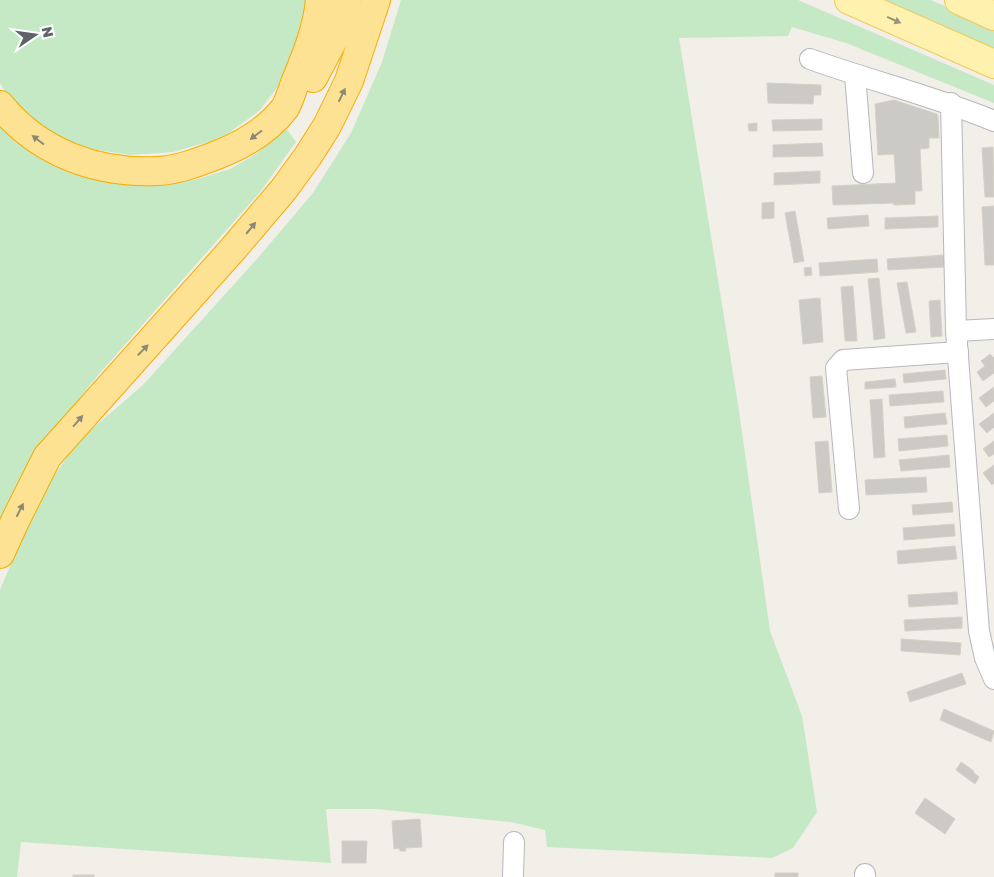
<svg xmlns="http://www.w3.org/2000/svg" width="994" height="877" viewBox="0 0 994 877" font-family="'Golos Text',sans-serif">
<rect width="100%" height="100%" fill="#f1efe8"/>
<!-- green -->
<g fill="#c5e8c5">
<polygon points="0,0 309,0 290,71 260,110 222,138 173,152 130,155 92,149 63,139 35,120 6,93 0,83"/>
<polygon points="401,0 798,0 994,85 994,103 846,43 792,27 788,36 679,38 738,404 770,631 802,716 817,812 793,848 772,858 547,847 545,830 511,822 376,809 326,809 331,863 21,842 17,877 0,877 0,590 27,526 52,479 78,441 143,385 257,259 313,193 351,133 382,62"/>
<polygon points="880,0 931,0 994,28 994,50"/>
<polygon points="0,117 123,183 162,185 198,179 230,169 256,154 286,128 296,142 260,192 99,374 51,433 0,525"/>
</g>
<!-- building -->
<g fill="#cccac5" stroke="#d6d1c6">
<polygon points="767,83 821,85 821,95 814,95 813,104 768,103"/>
<polygon points="894,100 937,114 938,117 939,138 929,138 929,148 920,149 922,191 915,191 915,204 894,205 893,203 833,205 832,186 896,183 894,154 878,155 875,104"/>
<polygon points="822,119 822,130 773,131 772,120"/>
<polygon points="757,123 757,131 749,131 748,124"/>
<polygon points="822,143 823,156 773,157 773,145"/>
<polygon points="993,147 994,197 985,197 982,148"/>
<polygon points="820,171 820,183 774,185 774,173"/>
<polygon points="774,202 774,218 762,219 762,203"/>
<polygon points="994,206 994,265 985,265 982,207"/>
<polygon points="795,211 804,261 794,263 785,213"/>
<polygon points="868,215 869,226 828,229 827,218"/>
<polygon points="938,216 938,227 885,229 885,218"/>
<polygon points="945,255 945,267 888,270 887,259"/>
<polygon points="877,259 878,272 820,276 819,263"/>
<polygon points="811,267 812,275 805,276 804,268"/>
<polygon points="879,278 885,338 874,340 868,279"/>
<polygon points="907,282 916,332 906,333 897,283"/>
<polygon points="853,286 857,341 845,341 841,287"/>
<polygon points="820,298 823,342 803,344 799,300"/>
<polygon points="940,300 942,336 931,337 929,301"/>
<polygon points="990,354 994,358 994,373 983,381 977,372 985,366 981,361"/>
<polygon points="945,370 946,379 904,383 903,374"/>
<polygon points="822,376 826,417 813,418 810,377"/>
<polygon points="895,379 896,387 865,389 865,382"/>
<polygon points="994,387 994,401 986,407 979,398"/>
<polygon points="943,391 944,402 890,406 889,395"/>
<polygon points="882,399 885,457 874,458 870,400"/>
<polygon points="945,413 947,424 905,428 904,417"/>
<polygon points="994,413 994,427 987,433 979,424"/>
<polygon points="947,435 948,446 899,451 898,439"/>
<polygon points="828,441 832,492 819,493 815,442"/>
<polygon points="994,441 994,454 989,457 983,449"/>
<polygon points="949,455 950,467 901,471 899,460"/>
<polygon points="994,465 994,483 992,485 983,473"/>
<polygon points="926,477 927,492 866,495 865,480"/>
<polygon points="952,502 953,512 913,515 912,505"/>
<polygon points="954,524 955,536 904,540 903,528"/>
<polygon points="955,546 957,559 898,564 897,551"/>
<polygon points="957,592 958,604 909,607 908,595"/>
<polygon points="962,617 962,628 905,631 904,620"/>
<polygon points="901,639 961,643 960,655 901,651"/>
<polygon points="962,673 966,684 910,702 907,692"/>
<polygon points="944,709 994,731 991,742 940,720"/>
<polygon points="961,762 974,771 973,772 979,777 975,784 956,770"/>
<polygon points="925,798 955,819 945,834 915,813"/>
<polygon points="420,819 422,847 405,848 406,851 400,851 399,848 394,849 392,821"/>
<polygon points="342,841 367,841 366,863 342,863"/>
<rect x="775" y="873" width="23" height="4"/>
<rect x="73" y="875" width="21" height="2"/>
</g>
<g fill="none" stroke-linecap="round" stroke-linejoin="round">
<defs>
<g id="street">
<path d="M810 59C871 81 934 96 994 121"/>
<polyline points="855,75 863,173"/>
<polyline points="951,103 956,331 979,631 985,658 994,679"/>
<polyline points="956,331 994,329"/>
<polyline points="849,509 836,368 843,360 958,352"/>
<polyline points="513,877 514,842"/>
<polyline points="865,877 865,874"/>
</g>
<g id="primary">
<polyline points="849,0 994,64"/>
<polyline points="959,0 994,16"/>
</g>
<g id="highway">
<polyline points="313,78 336,35 347,0"/>
<path d="M0 105C39 153 97 174 158 171 178 170 199 162 217 155 243 145 268 130 285 108 289 101 292 91 295 83 306 56 317 30 320 0"/>
<polyline points="0,554 15,521 47,457 233,249 284,189 308,156 327,126 349,81 376,0"/>
</g>
</defs>
<!-- street casing -->
<use href="#street" stroke="#b5b8bc" stroke-width="22"/>
<!-- primary casing -->
<use href="#primary" stroke="#f2c960" stroke-width="30"/>
<!-- highway casing -->
<use href="#highway" stroke="#f9ab00" stroke-width="30"/>
<!-- street -->
<use href="#street" stroke="#fff" stroke-width="20"/>
<!-- primary -->
<use href="#primary" stroke="#fff2af" stroke-width="28"/>
<!-- highway -->
<use href="#highway" stroke="#fde293" stroke-width="28"/>
</g>
<!-- one-way arrows -->
<defs><path id="oneway-solid" d="M-6-.8H1V-3.2L6.5 0L1 3.2V.8H-6Z" transform="scale(1.25)"/></defs>
<use fill="#979581" href="#oneway-solid" transform="translate(894 20) rotate(24)"/>
<g fill="#8e8975">
<use href="#oneway-solid" transform="translate(342 95) rotate(-64)"/>
<use href="#oneway-solid" transform="translate(256 135) rotate(143)"/>
<use href="#oneway-solid" transform="translate(38 140) rotate(-143)"/>
<use href="#oneway-solid" transform="translate(251 228) rotate(-50)"/>
<use href="#oneway-solid" transform="translate(143 350) rotate(-46)"/>
<use href="#oneway-solid" transform="translate(78 421) rotate(-49)"/>
<use href="#oneway-solid" transform="translate(20 510) rotate(-63)"/>
</g>
<!-- north arrow -->
<g transform="translate(35 35) rotate(77)" stroke="#ffffff" stroke-width="4" paint-order="stroke">
<path d="M0-4L9 19L0 12L-9 19Z" fill="#5f6368"/>
<text y="-8" font-size="14" font-weight="bold" text-anchor="middle" fill="#5f6368">N</text>
</g>
</svg>
